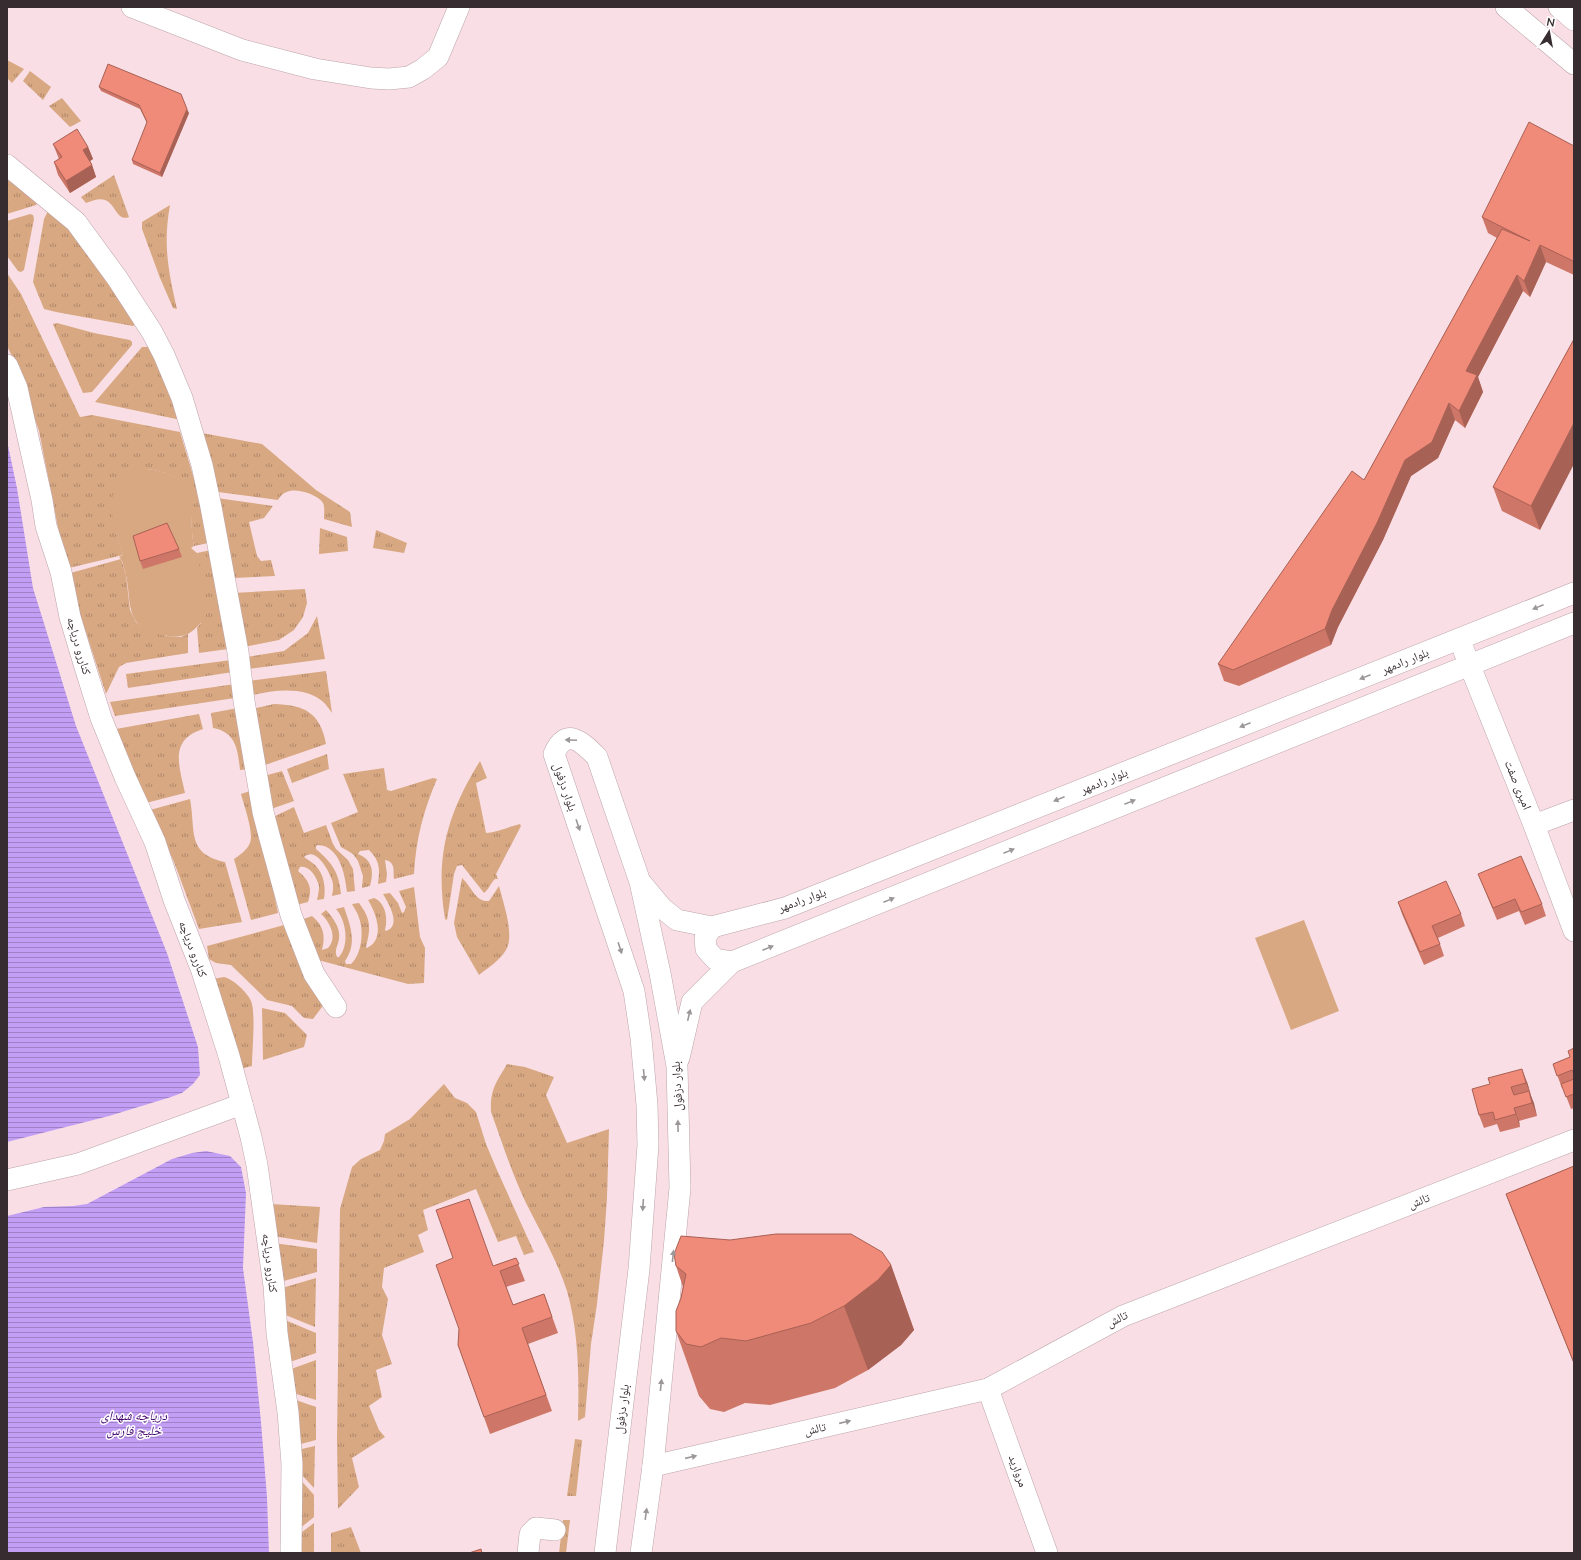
<svg xmlns="http://www.w3.org/2000/svg" width="1581" height="1560" viewBox="0 0 1581 1560" font-family="'Nunito Sans','Noto Naskh Arabic',sans-serif">
<defs>
<pattern id="grass-tufts" width="24" height="20" patternUnits="userSpaceOnUse"><rect width="24" height="20" fill="#d8a882"/><path d="M3 7l-1-3M5 7V3M7 7l1-3M15 17l-1-3M17 17v-4M19 17l1-3" fill="none" stroke="#b0896b"/></pattern>
<pattern id="water-rules" width="6" height="5" patternUnits="userSpaceOnUse"><rect width="6" height="5" fill="#c39ef5"/><path d="M0 2.5h6" fill="none" stroke="#9f81c7"/></pattern>
</defs>
<rect width="100%" height="100%" fill="#f9dfe5"/>
<!-- grass -->
<g fill="url(#grass-tufts)">
<polygon points="7,60 24,69 12,83 7,78"/>
<polygon points="30,71 51,87 43,100 23,81"/>
<polygon points="62,98 81,121 70,127 49,106"/>
<path d="M114 175 129 217C117 222 115 203 105 200 99 198 92 201 86 203L81 197Z"/>
<polygon points="7,179 38,202 36,205 7,214"/>
<path d="M170 205C163 244 168 270 177 309L173 308 160 278 142 229V222Z"/>
<path d="M48 211C82 236 112 289 136 324L133 326 56 312 44 309 33 282 44 219Z"/>
<polygon points="30,214 33,215 34,219 24,270 21,272 18,271 7,256 7,221"/>
<path d="M7 273 21 294 80 417 92 415 180 432 201 502 208 543 194 546C186 504 203 477 147 469L116 532 123 555 69 568 62 548 39 431 15 362 7 346Z"/>
<polygon points="57,323 94,333 130,340 132,342 132,345 92,392 83,393 55,329 53,324"/>
<polygon points="142,347 149,347 163,374 181,420 95,402"/>
<path d="M202 433 262 444 316 490 350 512 352 527 324 519C324 514 325 507 323 503 318 495 299 489 290 491 284 492 281 495 278 500L218 492 213 465Z"/>
<polygon points="217,498 273,506 264,518 249,522 257,556 261,561 271,560 275,576 233,578"/>
<polygon points="320,528 347,537 348,551 319,554"/>
<polygon points="376,530 407,543 404,553 373,548"/>
<polygon points="211,550 228,649 199,653 197,628 201,623 197,553"/>
<polygon points="121,559 126,575 130,610 136,622 141,626 166,636 181,637 188,634 188,653 126,663 119,667 106,694 67,574"/>
<polygon points="305,589 307,603 303,617 294,630 279,640 244,647 233,593"/>
<polygon points="317,616 325,659 248,669 247,657 284,651 308,633"/>
<polygon points="231,660 233,672 128,688 126,674"/>
<path d="M326 671 332 713C329 709 326 704 322 701 304 686 274 690 253 695L249 681Z"/>
<polygon points="235,684 235,698 115,716 110,702"/>
<path d="M274 704C304 705 320 712 326 744L262 766 252 709Z"/>
<path d="M238 708 250 769 240 770C238 750 236 732 213 728L211 713Z"/>
<path d="M199 714 203 729C169 740 179 765 185 793L146 803 116 729Z"/>
<polygon points="327,754 329,769 292,783 287,769"/>
<path d="M480 761 487 778 476 783 486 833C498 832 508 827 520 824L521 826 496 874 498 879H495C490 884 489 889 484 893L462 865 457 866 454 874 447 920 445 919C435 857 447 814 480 761Z"/>
<path d="M384 768 387 790 391 791 433 778 437 779C423 812 416 839 414 874L394 879C393 871 396 862 385 860L387 874 386 882 378 884C380 869 380 861 369 850L360 851 358 854C373 860 374 872 370 886L362 888 363 876 358 861 353 854 341 847 331 823 358 812 343 774Z"/>
<polygon points="282,771 294,801 271,809 264,776"/>
<path d="M253 790 278 913 251 920 234 859C240 855 247 850 250 843 254 832 244 806 241 794Z"/>
<path d="M190 799C196 830 186 854 225 862L242 922 199 929 174 862 150 810Z"/>
<path d="M294 807 304 833 326 825 333 844 336 849 348 860 353 869 355 891 347 892C345 875 340 846 318 845L316 846V849C332 863 339 872 341 894L332 896C333 891 334 886 332 880 329 871 316 846 304 857 308 860 312 862 315 865 324 874 326 887 324 899L317 900C318 896 319 891 319 886 317 878 310 865 300 867L298 871C309 880 313 888 308 902L292 906 271 818Z"/>
<path d="M462 878C472 887 475 902 489 901L499 886C503 902 515 935 506 950 500 960 488 968 479 975L457 937 454 923Z"/>
<path d="M414 887 420 937 425 948 424 983 408 984 318 960 298 921 312 916C323 925 326 935 322 950L328 948C338 938 330 922 321 914L326 910C333 918 341 928 339 939 338 946 334 950 337 957H339C350 945 346 920 336 909L344 907C350 925 358 943 345 961L346 964H351C362 954 364 931 359 918 358 913 354 908 352 904L359 903C371 919 371 928 366 947L367 948C386 939 376 913 368 900L374 898C386 903 388 919 385 930L386 931C402 926 389 904 383 894L390 893 398 903 402 913 404 912 406 907 399 891Z"/>
<polygon points="284,925 325,1003 313,1019 304,1018 292,1006 267,1000 231,965 216,963 209,959 207,946"/>
<path d="M224 977C233 979 248 993 251 1001 256 1012 252 1051 252 1066L240 1069 213 979Z"/>
<polygon points="262,1008 285,1013 307,1035 304,1047 263,1060"/>
<path d="M507 1064 525 1067 554 1077 546 1095 567 1143 609 1129 607 1198 604 1241 597 1304 591 1344 585 1417 578 1421C579 1377 579 1333 567 1291 557 1260 540 1231 526 1203 512 1174 502 1142 491 1112 490 1089 496 1083 507 1064Z"/>
<polygon points="444,1084 455,1098 467,1103 476,1112 486,1144 497,1170 534,1252 524,1255 516,1236 498,1242 476,1189 423,1210 428,1230 418,1235 424,1252 384,1268 382,1287 388,1299 382,1335 392,1364 376,1370 382,1397 369,1406 379,1430 385,1437 352,1458 359,1487 338,1509 337,1440 340,1209 352,1167 361,1159 380,1150 384,1141 385,1134 410,1119"/>
<polygon points="271,1204 320,1207 317,1243 273,1236"/>
<polygon points="274,1243 317,1249 317,1272 280,1282"/>
<polygon points="316,1278 315,1327 283,1314 282,1288"/>
<polygon points="285,1320 316,1333 316,1353 290,1362"/>
<polygon points="316,1360 316,1400 293,1393 291,1369"/>
<polygon points="293,1399 316,1407 316,1440 297,1445"/>
<polygon points="575,1439 582,1440 576,1496 567,1496"/>
<polygon points="315,1446 314,1488 298,1471 297,1450"/>
<polygon points="298,1477 314,1495 314,1517 299,1529"/>
<polygon points="563,1520 570,1520 566,1553 559,1553"/>
<polygon points="314,1523 314,1553 298,1553 298,1535"/>
<polygon points="351,1527 361,1553 331,1553 331,1533"/>
</g>
<!-- park -->
<g fill="#d8a882">
<path d="M147 469C205 477 186 504 194 546L191 548 197 553 208 608C206 618 199 626 191 632 183 638 172 637 162 635 122 627 133 601 125 571 123 566 123 560 119 557L123 555C116 532 101 497 124 478 130 474 140 472 147 469Z"/>
<polygon points="1304,920 1339,1011 1291,1030 1255,938"/>
</g>
<!-- water -->
<g fill="url(#water-rules)">
<polygon points="7,441 17,488 33,588 76,726 167,953 198,1047 200,1075 193,1084 182,1093 171,1097 109,1116 7,1142"/>
<polygon points="206,1151 230,1156 241,1167 246,1193 243,1268 253,1342 261,1422 267,1497 269,1553 7,1553 7,1216 44,1207 73,1206 87,1204 172,1159 192,1153"/>
</g>
<g fill="none" stroke-linecap="round" stroke-linejoin="round">
<defs>
<g id="minor">
<polyline points="132,7 242,50 315,69 371,78 389,79 409,77 423,69 438,57 459,7"/>
<polyline points="1506,7 1574,64"/>
<polyline points="1559,7 1574,20"/>
<polyline points="7,165 76,222 117,278 152,332 164,355 182,398 202,465 211,507 238,652 244,701 263,812 269,835 291,915 314,974 336,1007"/>
<polyline points="7,365 17,388 42,500 46,526 61,572 70,617 85,667 101,718 125,777 155,842 174,900 202,971 229,1056 251,1137 257,1165 274,1286 277,1333 288,1412 292,1464 291,1553"/>
<polyline points="1464,651 1534,825 1574,931"/>
<polyline points="1534,825 1574,810"/>
<polyline points="642,884 662,908 677,920 712,927 785,908 1574,593"/>
<polyline points="712,927 705,938 706,949 715,959 732,962"/>
<polyline points="679,1058 692,1002 732,962 1574,623"/>
<polyline points="7,1180 78,1164 242,1104"/>
<polyline points="988,1389 1047,1553"/>
<polyline points="653,1466 988,1389 1123,1316 1574,1140"/>
<polyline points="528,1553 530,1534 536,1528 555,1530"/>
<path d="M605 1553 639 1269 648 1145 647 1105 641 1038 634 991 554 754C566 726 582 742 597 757L640 882 660 973 677 1066 680 1188 653 1466 641 1553"/>
</g>
</defs>
<!-- minor casing -->
<use href="#minor" stroke="#bca4aa" stroke-width="22"/>
<!-- minor -->
<use href="#minor" stroke="#fff" stroke-width="21"/>
</g>
<!-- wall -->
<g fill="#ce7768">
<polygon points="99,87 189,113 162,177 133,164 132,160 147,123 140,109 101,91"/>
<polygon points="53,144 88,147 93,159 90,161 92,165 96,177 70,193 58,175 54,162 59,159"/>
<polygon points="1574,146 1574,275 1546,262 1530,297 1523,291 1478,377 1483,392 1465,428 1455,420 1438,458 1411,476 1383,540 1338,627 1331,645 1239,686 1224,681 1218,664 1364,480 1497,238 1488,233 1482,217"/>
<polygon points="1574,339 1540,530 1502,511 1493,487"/>
<polygon points="179,549 182,557 143,569 140,561"/>
<polygon points="1478,874 1542,904 1546,916 1525,925 1519,911 1497,920"/>
<polygon points="1398,902 1461,914 1465,926 1438,938 1444,956 1424,965 1402,914"/>
<polygon points="1574,1048 1574,1108 1571,1109 1563,1088 1562,1088 1553,1064 1570,1057"/>
<polygon points="1527,1082 1537,1116 1519,1121 1520,1127 1500,1132 1497,1124 1484,1128 1479,1115 1472,1089"/>
<polygon points="1574,1166 1574,1364 1512,1210 1506,1194"/>
<polygon points="453,1258 493,1266 516,1258 525,1281 506,1287 513,1305 544,1294 558,1333 528,1344 552,1411 490,1434 458,1345 459,1329"/>
<polygon points="891,1265 914,1330 901,1345 868,1370 835,1388 770,1405 745,1403 724,1412 710,1409 699,1396 676,1331 683,1287 676,1266"/>
</g>
<!-- shaded-wall -->
<g fill="#a86155">
<polygon points="187,109 189,113 162,177 160,173"/>
<polygon points="88,147 93,159 87,163 83,150"/>
<polygon points="92,165 96,177 70,193 66,181"/>
<polygon points="1540,245 1546,262 1530,297 1524,281"/>
<polygon points="1517,275 1523,291 1478,377 1483,392 1465,428 1459,411 1466,371"/>
<polygon points="1449,403 1455,420 1438,458 1411,476 1383,540 1338,627 1331,645 1325,629 1332,610 1405,460"/>
<polygon points="1574,423 1574,464 1540,530 1531,506"/>
<polygon points="1522,1069 1527,1082 1531,1095 1526,1083"/>
<polygon points="1529,1091 1534,1103 1537,1116 1532,1103"/>
<polygon points="1514,1108 1519,1121 1520,1127 1516,1114"/>
<polygon points="891,1265 914,1330 901,1345 868,1370 844,1306"/>
</g>
<!-- building -->
<g fill="#f08a79" stroke="#a86155">
<polygon points="108,64 181,94 187,109 160,173 132,160 147,122 139,105 99,87"/>
<polygon points="1529,122 1574,146 1574,258 1573,261 1540,245 1524,281 1517,275 1466,371 1477,375 1459,411 1449,403 1432,442 1405,460 1377,523 1332,610 1325,629 1233,670 1218,664 1352,471 1364,480 1502,229 1530,241 1482,217"/>
<polygon points="77,129 88,147 83,150 92,165 66,181 54,162 62,157 53,144"/>
<polygon points="1574,339 1574,423 1531,506 1493,487"/>
<polygon points="167,523 179,549 140,561 133,536"/>
<polygon points="1521,856 1542,904 1521,912 1515,899 1493,908 1478,874"/>
<polygon points="1446,881 1461,914 1432,926 1440,944 1420,952 1398,902"/>
<polygon points="1574,1048 1574,1074 1572,1070 1557,1076 1553,1064 1570,1057 1568,1051"/>
<polygon points="1522,1069 1526,1083 1511,1087 1514,1095 1529,1091 1532,1103 1514,1108 1516,1114 1495,1120 1493,1112 1479,1115 1472,1089 1490,1084 1488,1078"/>
<polygon points="1574,1079 1574,1094 1566,1097 1561,1084"/>
<polygon points="1574,1166 1574,1363 1506,1194"/>
<polygon points="469,1199 493,1266 516,1258 519,1264 500,1271 513,1305 544,1294 552,1317 522,1328 546,1395 484,1417 458,1345 459,1329 436,1265 453,1258 436,1210"/>
<polygon points="776,1234 851,1234 882,1252 891,1265 878,1280 844,1306 811,1323 746,1341 721,1338 701,1347 686,1344 676,1331 676,1311 681,1298 686,1274 676,1266 674,1254 681,1236 730,1240"/>
<polygon points="481,1549 482,1553 469,1553"/>
</g>
<!-- one-way arrows -->
<defs><path id="oneway-solid" d="M-6-.8H1V-3.2L6.5 0L1 3.2V.8H-6Z"/></defs>
<g fill="#9b9698">
<use href="#oneway-solid" transform="translate(1538 607) rotate(158)"/>
<use href="#oneway-solid" transform="translate(1365 677) rotate(158)"/>
<use href="#oneway-solid" transform="translate(1245 725) rotate(158)"/>
<use href="#oneway-solid" transform="translate(571 740) rotate(-178)"/>
<use href="#oneway-solid" transform="translate(1059 799) rotate(158)"/>
<use href="#oneway-solid" transform="translate(1130 802) rotate(-22)"/>
<use href="#oneway-solid" transform="translate(578 825) rotate(71)"/>
<use href="#oneway-solid" transform="translate(1009 851) rotate(-22)"/>
<use href="#oneway-solid" transform="translate(889 900) rotate(-22)"/>
<use href="#oneway-solid" transform="translate(620 948) rotate(72)"/>
<use href="#oneway-solid" transform="translate(768 948) rotate(-22)"/>
<use href="#oneway-solid" transform="translate(689 1015) rotate(-77)"/>
<use href="#oneway-solid" transform="translate(644 1075) rotate(85)"/>
<use href="#oneway-solid" transform="translate(678 1126) rotate(-91)"/>
<use href="#oneway-solid" transform="translate(643 1205) rotate(94)"/>
<use href="#oneway-solid" transform="translate(673 1256) rotate(-84)"/>
<use href="#oneway-solid" transform="translate(661 1385) rotate(-84)"/>
<use href="#oneway-solid" transform="translate(845 1422) rotate(-13)"/>
<use href="#oneway-solid" transform="translate(691 1457) rotate(-13)"/>
<use href="#oneway-solid" transform="translate(646 1514) rotate(-82)"/>
</g>
<g text-anchor="middle" dominant-baseline="central" stroke-width="3" stroke-linejoin="round" paint-order="stroke">
<!-- street labels -->
<g font-size="12" fill="#372d30" stroke="#fff">
<text transform="translate(79 646) rotate(74)">کناررو دریاچه</text>
<text transform="translate(1405 661) rotate(-22)">بلوار رادمهر</text>
<text transform="translate(1104 781) rotate(-22)">بلوار رادمهر</text>
<text transform="translate(1518 785) rotate(68)">امیری صفت</text>
<text transform="translate(565 787) rotate(71)">بلوار دزفول</text>
<text transform="translate(802 900) rotate(-20)">بلوار رادمهر</text>
<text transform="translate(193 949) rotate(69)">کناررو دریاچه</text>
<text transform="translate(677 1086) rotate(-93)">بلوار دزفول</text>
<text transform="translate(1419 1201) rotate(-21)">تالش</text>
<text transform="translate(270 1263) rotate(83)">کناررو دریاچه</text>
<text transform="translate(1117 1319) rotate(-26)">تالش</text>
<text transform="translate(622 1409) rotate(-83)">بلوار دزفول</text>
<text transform="translate(815 1429) rotate(-13)">تالش</text>
<text transform="translate(1018 1471) rotate(70)">مروارید</text>
</g>
<!-- water labels -->
<g font-size="13" font-style="italic" fill="#40026d" stroke="#fff">
<text x="134" y="1416">دریاچه شهدای<tspan x="134" dy="15">خلیج فارس</tspan></text>
</g>
</g>
<!-- border -->
<rect width="1581" height="1560" fill="none" stroke="#372d30" stroke-width="16"/>
<!-- north arrow -->
<g transform="translate(1549 32) rotate(11)" stroke="#ffffff" stroke-width="3" paint-order="stroke">
<path d="M0-3L7 15L0 10L-7 15Z" fill="#372d30"/>
<text y="-6" font-size="11" font-weight="bold" text-anchor="middle" fill="#372d30">N</text>
</g>
</svg>
